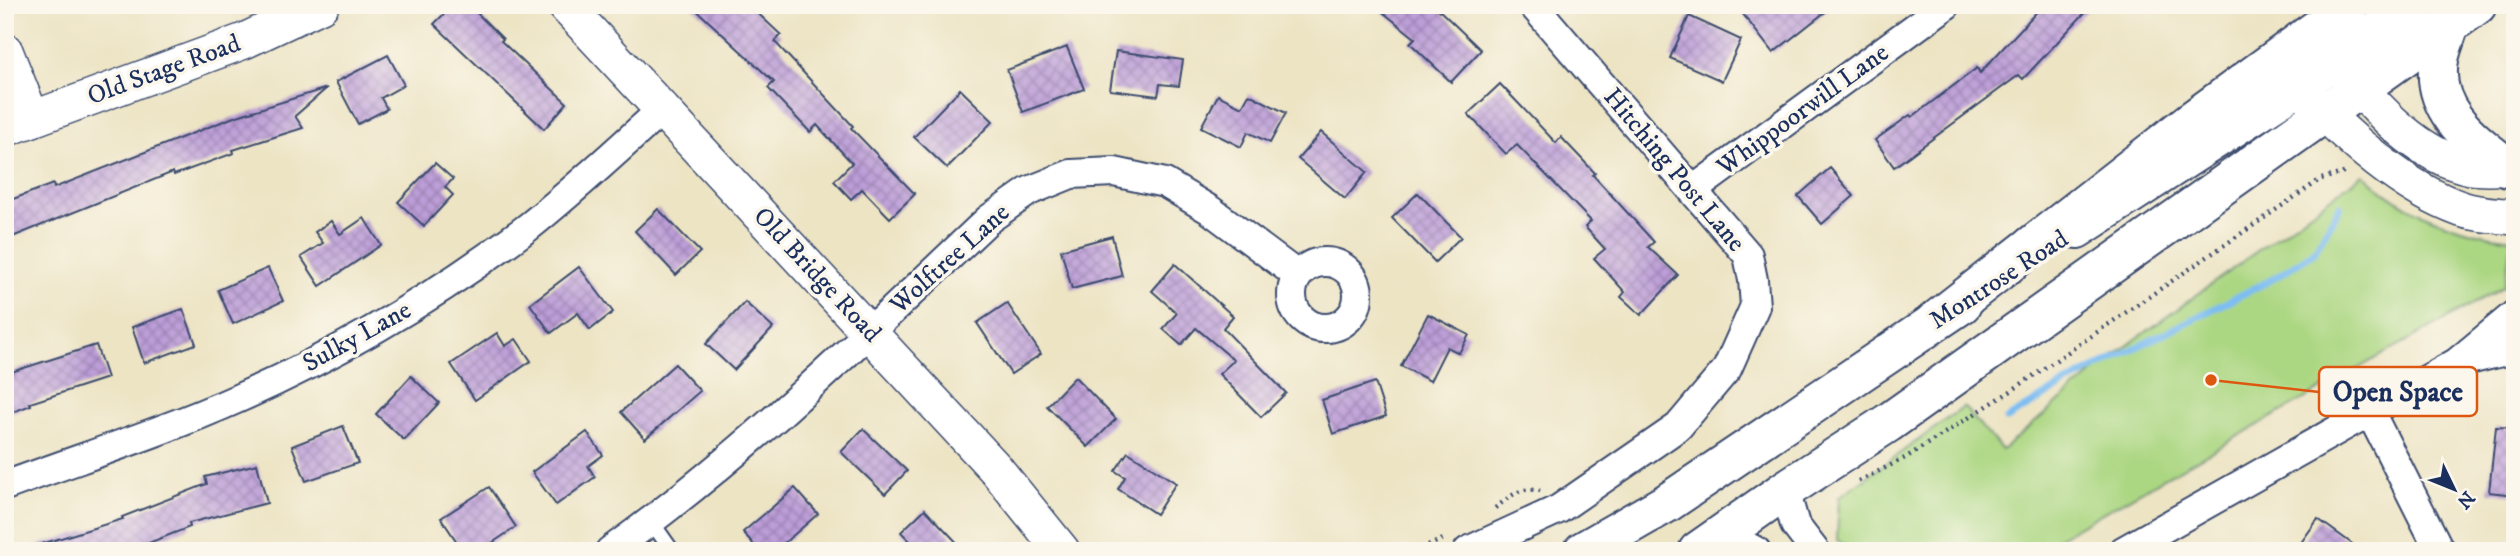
<svg xmlns="http://www.w3.org/2000/svg" width="2520" height="556" viewBox="0 0 2520 556" font-family="'IM FELL DW Pica',serif">
<defs>
<pattern id="building-cross-hatch" width="8" height="8" patternUnits="userSpaceOnUse" patternTransform="scale(1.75)"><rect width="8" height="8" fill="#bd9ed8"/><path d="M0 0l8 8M0 8l8-8" fill="none" stroke="#9981b2"/></pattern>
</defs>
<rect width="100%" height="100%" fill="#fbf7ec"/>
<filter id="ink" filterUnits="userSpaceOnUse"><feTurbulence type="fractalNoise" baseFrequency=".0143" numOctaves="2"/><feDisplacementMap in="SourceGraphic" scale="14" xChannelSelector="R" yChannelSelector="G"/><feConvolveMatrix kernelMatrix="1 2 1 2 8 2 1 2 1" color-interpolation-filters="sRGB"/></filter>
<filter id="wash" filterUnits="userSpaceOnUse"><feTurbulence type="fractalNoise" baseFrequency=".00686" numOctaves="4" result="noise"/><feDisplacementMap in="SourceGraphic" scale="28" xChannelSelector="R" yChannelSelector="G"/><feGaussianBlur stdDeviation="1.57" result="paint"/><feColorMatrix in="noise" values="0 0 0 0 0 0 0 0 0 0 0 0 0 0 0 0 0 1.4 0 .05"/><feComposite in="paint" operator="in"/></filter>
<g filter="url(#wash)">
<rect width="100%" height="100%" fill="#ede4c4"/>
<!-- green -->
<path fill="#acd782" stroke="#648370" stroke-width="2" d="M2363 174C2404 212 2457 233 2512 239L2504 286 2035 551H1854L1837 540 1839 497 1964 407 2002 450 2117 353Z"/>
<g fill="none" stroke-linecap="round" stroke-linejoin="round">
<!-- stream -->
<polyline stroke="#7dbdf2" stroke-width="7" points="2007,419 2065,384 2121,355 2271,280 2314,252 2340,206"/>
</g>
<g id="blocks">
<!-- building -->
<g fill="url(#building-cross-hatch)">
<polygon points="453,5 469,5 503,39 501,41 567,103 544,129 434,24"/>
<polygon points="691,5 749,5 781,35 775,42 853,126 851,128 915,194 890,218 862,189 851,199 834,181 852,163 817,125 810,132 768,88 774,82"/>
<polygon points="1374,5 1434,5 1481,50 1451,82 1410,43 1415,38"/>
<polygon points="1736,5 1834,5 1773,53"/>
<polygon points="2043,5 2092,5 2023,79 2019,75 1894,167 1875,140 1910,115 1912,117 1977,68 1980,73"/>
<polygon points="1689,16 1741,40 1722,81 1670,58"/>
<polygon points="1067,47 1084,89 1023,112 1007,70"/>
<polygon points="1116,51 1183,60 1179,86 1160,84 1158,96 1110,90"/>
<polygon points="388,55 404,85 381,98 387,109 358,124 336,82"/>
<polygon points="1500,84 1556,143 1561,137 1595,173 1593,175 1654,242 1648,247 1678,275 1641,315 1621,297 1625,292 1594,258 1605,249 1585,227 1591,221 1517,145 1506,154 1468,114"/>
<polygon points="327,88 295,116 303,128 233,150 234,153 174,175 173,172 5,240 5,202 53,184 54,188 234,117"/>
<polygon points="960,89 993,121 947,168 914,137"/>
<polygon points="1249,94 1286,113 1270,143 1248,132 1241,147 1201,127 1218,95 1242,107"/>
<polygon points="1321,132 1367,172 1345,199 1298,159"/>
<polygon points="435,163 453,179 445,187 453,195 424,226 398,202"/>
<polygon points="1830,168 1854,196 1822,224 1798,196"/>
<polygon points="1418,193 1461,237 1435,262 1392,218"/>
<polygon points="658,209 700,252 676,275 635,231"/>
<polygon points="364,218 381,245 320,286 301,257 323,243 315,232 331,221 340,234"/>
<polygon points="1112,236 1122,276 1072,289 1061,250"/>
<polygon points="1175,264 1233,316 1223,328 1286,393 1261,417 1219,374 1234,360 1196,328 1181,345 1163,329 1177,313 1152,291"/>
<polygon points="579,267 613,312 590,330 578,313 551,333 530,304"/>
<polygon points="268,268 283,301 233,324 218,290"/>
<polygon points="745,302 773,328 734,370 706,344"/>
<polygon points="1007,303 1041,354 1011,374 977,323"/>
<polygon points="183,309 196,344 144,363 132,327"/>
<polygon points="1428,314 1469,335 1459,353 1447,347 1430,381 1401,366"/>
<polygon points="497,333 505,346 516,339 531,361 475,400 451,364"/>
<polygon points="96,345 107,378 30,403 31,405 5,415 5,374"/>
<polygon points="675,364 700,391 645,439 621,412"/>
<polygon points="411,376 439,403 404,440 376,414"/>
<polygon points="1075,377 1116,419 1088,447 1047,406"/>
<polygon points="1375,382 1386,416 1333,434 1322,400"/>
<polygon points="343,426 358,463 306,481 292,446"/>
<polygon points="2496,427 2515,428 2515,495 2489,492"/>
<polygon points="863,429 907,471 885,494 841,452"/>
<polygon points="587,432 603,455 588,466 595,477 556,505 532,472"/>
<polygon points="1128,452 1176,483 1156,514 1118,489 1125,477 1115,471"/>
<polygon points="257,464 267,503 189,523 190,527 128,551 36,551 35,546 123,519 122,517 207,484 205,477"/>
<polygon points="489,487 516,527 480,551 463,551 441,518"/>
<polygon points="795,488 818,514 775,551 759,551 743,532"/>
<polygon points="925,509 965,551 920,551 901,532"/>
<polygon points="2318,519 2362,551 2295,551"/>
</g>
</g>
</g>
<g filter="url(#ink)">
<use href="#blocks" fill-opacity="0" stroke="#3a4a6d" stroke-width="2"/>
<g fill="none" stroke-linecap="round" stroke-linejoin="round">
<defs>
<polyline id="service" points="651,521 672,551"/>
<g id="minor">
<polyline points="1693,190 1946,5"/>
<circle cx="1325" cy="295" r="33"/>
<polyline points="2465,361 2506,351 2515,345"/>
<polyline points="2370,412 2440,551"/>
<path d="M5 486C83 457 163 432 239 398 341 353 438 295 527 228 574 191 618 149 663 109"/>
<polyline points="1785,490 1795,525 1815,551"/>
<polyline points="1724,534 1756,551"/>
<path d="M610 551C747 453 867 334 989 219L1029 191 1071 174 1114 172 1165 183 1210 210 1297 275"/>
<polyline points="1468,551 1559,509 1678,427 1727,369 1755,306 1753,280 1748,255 1533,5"/>
<polyline points="2123,551 2456,363 2515,314"/>
</g>
<g id="tertiary">
<polyline points="565,5 995,468 1062,551"/>
<polyline points="5,51 32,119"/>
<path d="M2342 68C2375 107 2418 157 2471 167 2485 169 2500 167 2515 168"/>
<path d="M2307 94C2346 138 2405 189 2461 209 2478 215 2497 215 2515 217"/>
<polyline points="5,129 244,41 321,5"/>
</g>
<g id="primary">
<path d="M2450 24C2447 35 2441 48 2439 60 2430 111 2473 140 2508 168"/>
<polyline points="2077,229 2299,85 2414,5"/>
<polyline points="1583,551 1667,503 1962,304"/>
<polyline points="1698,551 1785,490 1888,423 2477,5"/>
</g>
<polyline id="motorway" points="1934,322 2191,121 2350,5"/>
</defs>
<!-- service casing -->
<use href="#service" stroke="#3a4a6d" stroke-width="18"/>
<!-- minor casing -->
<use href="#minor" stroke="#3a4a6d" stroke-width="32"/>
<!-- tertiary casing -->
<use href="#tertiary" stroke="#3a4a6d" stroke-width="38"/>
<!-- primary casing -->
<use href="#primary" stroke="#3a4a6d" stroke-width="42"/>
<!-- motorway casing -->
<use href="#motorway" stroke="#3a4a6d" stroke-width="42"/>
<!-- path -->
<g stroke="#3a4a6d" stroke-width="4.5" stroke-dasharray="2 5" stroke-linecap="butt">
<polyline points="1859,481 1905,458 2011,391 2321,179 2347,172"/>
<path d="M1495 508C1510 497 1521 485 1540 491"/>
<polyline points="1415,551 1446,538"/>
</g>
<!-- service -->
<use href="#service" stroke="#fff" stroke-width="14"/>
<!-- minor -->
<use href="#minor" stroke="#fff" stroke-width="28"/>
<!-- tertiary -->
<use href="#tertiary" stroke="#fff" stroke-width="35"/>
<!-- primary -->
<use href="#primary" stroke="#fff" stroke-width="38"/>
<!-- motorway -->
<use href="#motorway" stroke="#fff" stroke-width="38"/>
</g>
</g>
<g text-anchor="middle" dominant-baseline="central" stroke-width="7" stroke-linejoin="round" paint-order="stroke">
<!-- street labels -->
<g font-size="26" fill="#1b2f5e" stroke="#fbf7ec">
<text transform="translate(164 70) rotate(-20)">Old Stage Road</text>
<text transform="translate(1803 110) rotate(-36)">Whippoorwill Lane</text>
<text transform="translate(1674 170) rotate(50)">Hitching Post Lane</text>
<text transform="translate(950 259) rotate(-42)">Wolftree Lane</text>
<text transform="translate(817 275) rotate(47)">Old Bridge Road</text>
<text transform="translate(1999 280) rotate(-33)">Montrose Road</text>
<text transform="translate(357 337) rotate(-29)">Sulky Lane</text>
</g>
</g>
<!-- callouts -->
<path fill="none" stroke="#de5710" stroke-width="2.5" d="M2211 380L2319 392"/>
<circle fill="#de5710" stroke="#fbf7ec" stroke-width="2.5" cx="2211" cy="380" r="7"/>
<rect fill="#fbf7ec" stroke="#de5710" stroke-width="2.5" x="2319" y="367" width="158" height="49" rx="7"/>
<g font-size="28" text-anchor="middle" font-weight="bold" fill="#1b2f5e">
<text x="2398" y="401">Open Space</text>
</g>
<!-- margin -->
<rect width="2520" height="556" fill="none" stroke="#fbf7ec" stroke-width="28"/>
<!-- north arrow -->
<g transform="translate(2454 489) rotate(133)" stroke="#fbf7ec" stroke-width="5" paint-order="stroke">
<path d="M0-5L12 26L0 18L-12 26Z" fill="#1b2f5e"/>
<text y="-10" font-size="19" font-weight="bold" text-anchor="middle" fill="#1b2f5e">N</text>
</g>
</svg>
